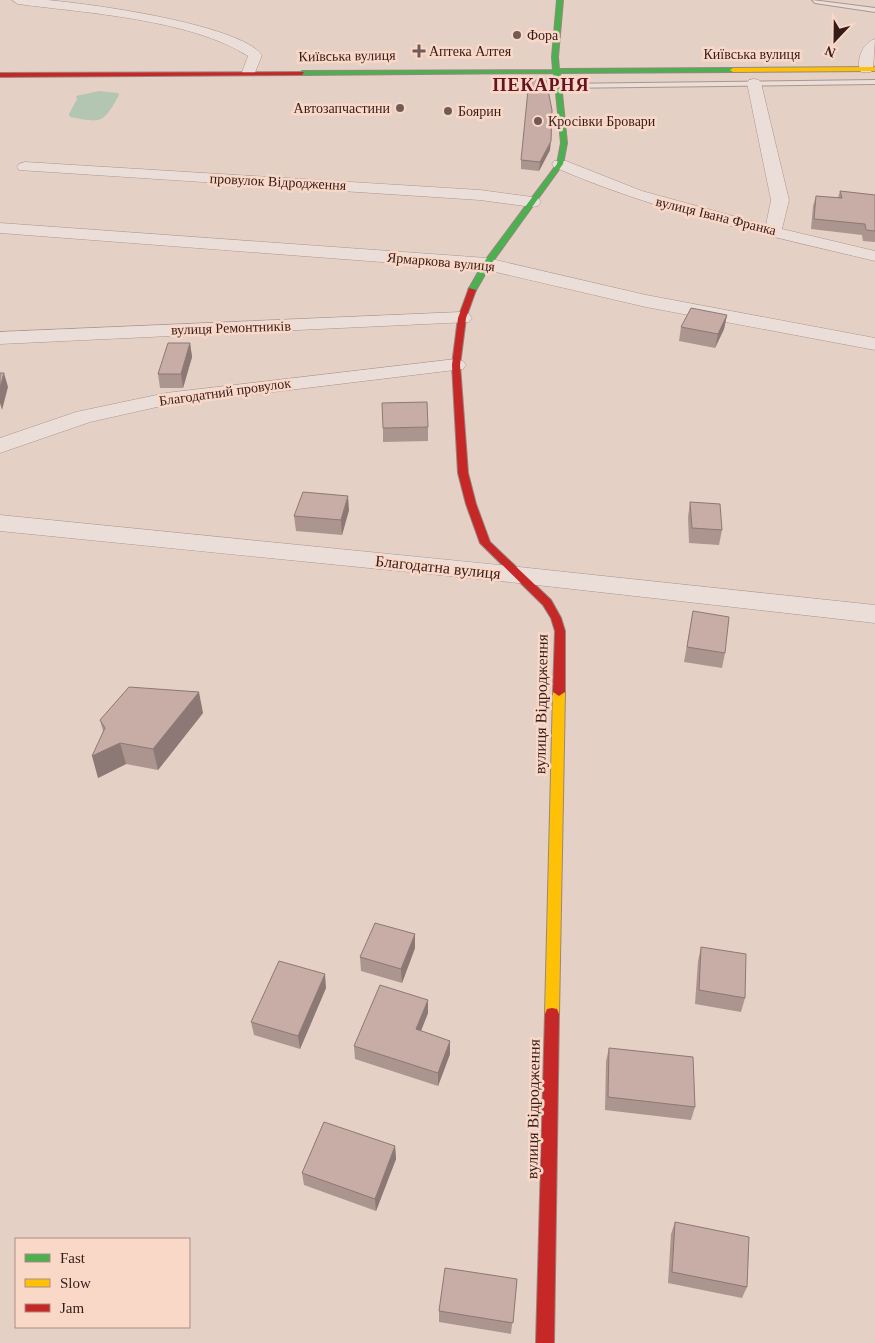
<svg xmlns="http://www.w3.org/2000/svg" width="875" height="1343" viewBox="0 0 875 1343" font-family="'Times New Roman',serif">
<rect width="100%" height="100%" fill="#e5d0c5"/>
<!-- water -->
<path fill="#b3c6b1" d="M99 91 118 93 119 95C103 124 102 123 70 117L69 114 77 99 76 96Z"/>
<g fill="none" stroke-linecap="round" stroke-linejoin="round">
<defs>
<g id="lane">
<polygon points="812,0 875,8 875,12 815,3"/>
<polygon points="875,80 875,84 558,88 554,86 558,84"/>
</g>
<g id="street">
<path d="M12 0C23 0 35 0 46 0 87 3 239 24 262 55L254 75H244L242 72 248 56C190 19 86 13 18 4Z"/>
<path d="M875 39 873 69 871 72H861C855 61 863 42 875 39Z"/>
<path d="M754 79 759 80 761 83 789 200 782 229 875 251V261C766 235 657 212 554 167L552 164 554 161H566L642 191 766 225 771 200 747 83 749 80Z"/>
<polygon points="25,162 480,190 532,197 538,198 541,202 538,206 532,207 480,200 19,170 17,167 19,164"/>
<polygon points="0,223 487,258 646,295 875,338 875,350 646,307 487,270 0,233"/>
<polygon points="462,312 469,314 472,318 469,322 0,344 0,332"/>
<polygon points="456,359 463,361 466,365 463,369 166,405 90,422 0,453 0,438 76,412 166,393"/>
<polygon points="0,515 519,567 875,605 875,623 519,583 0,531"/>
</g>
<polygon id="fast" points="557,0 563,0 558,57 559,69 733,68 736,70 733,72 560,73 567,143 563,164 491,264 475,292 469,292 468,290 484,262 557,164 561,143 554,73 302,75 299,73 302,71 553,70 552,57"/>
<g id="slow">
<polygon points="875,67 875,71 733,72 730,70 733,68"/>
<polygon points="559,688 565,692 559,1014 557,1019 552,1020 547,1019 545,1014 553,692"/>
</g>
<g id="jam">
<polygon points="304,72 302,75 0,77 0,73"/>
<polygon points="469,288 476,290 466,318 460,365 468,473 476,504 490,542 551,600 561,618 565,631 565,692 559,696 553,692 555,631 551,618 543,605 480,543 466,504 458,473 452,365 458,318"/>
<polygon points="552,1008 557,1009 559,1014 554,1343 536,1343 545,1014 547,1009"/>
</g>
</defs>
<!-- lane casing -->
<use href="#lane" stroke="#a89690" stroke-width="2"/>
<!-- street casing -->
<use href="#street" stroke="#a89690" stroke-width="1"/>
<!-- fast casing -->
<use href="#fast" stroke="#98867f" stroke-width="2"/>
<!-- slow casing -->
<use href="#slow" stroke="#98867f" stroke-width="2"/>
<!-- jam casing -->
<use href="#jam" stroke="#98867f" stroke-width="2"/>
<!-- lane -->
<use href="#lane" fill="#ebded8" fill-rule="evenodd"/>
<!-- street -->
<use href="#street" fill="#ebded8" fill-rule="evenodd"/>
<!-- fast -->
<use href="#fast" fill="#4caf50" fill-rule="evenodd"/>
<!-- slow -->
<use href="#slow" fill="#ffc107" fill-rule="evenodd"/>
<!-- jam -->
<use href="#jam" fill="#c62828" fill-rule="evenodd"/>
</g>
<!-- wall -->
<g fill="#ac948f">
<polygon points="550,150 539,171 521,169 521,160"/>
<polygon points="840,191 875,195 875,242 863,241 862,235 811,229 813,206 816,196 838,198"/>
<polygon points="727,315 724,329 715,348 679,341 681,327"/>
<polygon points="190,343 192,357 183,388 160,388 158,374"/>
<polygon points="428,427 428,441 383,442 383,428"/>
<polygon points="690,502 722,530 719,545 689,543 688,517"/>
<polygon points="349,510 342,535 296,531 294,516"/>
<polygon points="693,611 725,653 722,668 684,662"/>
<polygon points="203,713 158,770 126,764 98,778 103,731 100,720"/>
<polygon points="415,934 415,948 402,983 361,971 360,957"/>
<polygon points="701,947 745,998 741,1012 695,1004 698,961"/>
<polygon points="326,988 300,1049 254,1035 251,1022"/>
<polygon points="428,1013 421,1031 450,1054 438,1086 355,1059 354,1046"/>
<polygon points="609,1048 695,1107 691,1120 605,1110 606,1061"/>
<polygon points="395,1146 396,1159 376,1211 304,1185 302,1173"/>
<polygon points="675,1222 747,1287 742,1298 668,1283 671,1234"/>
<polygon points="517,1279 511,1334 439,1322 439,1311"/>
</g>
<!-- shaded-wall -->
<g fill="#8c7874">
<polygon points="551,141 550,150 539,171 540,162"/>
<polygon points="727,315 724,329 715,348 718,334"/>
<polygon points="190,343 192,357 183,388 181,374"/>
<polygon points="4,373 8,387 2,410 0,403 0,388"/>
<polygon points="348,496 349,510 342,535 341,520"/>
<polygon points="199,692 203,713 158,770 153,749"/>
<polygon points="120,743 126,764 98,778 92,756"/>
<polygon points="415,934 415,948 402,983 401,969"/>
<polygon points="325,974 326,988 300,1049 298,1036"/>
<polygon points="428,1000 428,1013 416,1043 416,1029"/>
<polygon points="450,1041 450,1054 438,1086 438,1073"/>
<polygon points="395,1146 396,1159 376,1211 375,1199"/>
</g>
<!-- building -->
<g fill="#c8aca6" stroke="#8c7874">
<polygon points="529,80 546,80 552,110 551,141 540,162 521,160"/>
<polygon points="840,191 875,195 875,231 866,230 865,224 814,219 816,196 842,198"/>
<polygon points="691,308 727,315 718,334 681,327"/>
<polygon points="168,343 190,343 181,374 158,374"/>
<polygon points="0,373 4,373 0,388"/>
<polygon points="427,402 428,427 383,428 382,403"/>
<polygon points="303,492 348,496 341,520 294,516"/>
<polygon points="690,502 720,504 722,530 692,528"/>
<polygon points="693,611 729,617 725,653 687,647"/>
<polygon points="129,687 199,692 153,749 120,743 92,756 105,728 100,720"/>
<polygon points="375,923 415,934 401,969 360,957"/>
<polygon points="701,947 746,954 745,998 699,990"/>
<polygon points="279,961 325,974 298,1036 251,1022"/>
<polygon points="380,985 428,1000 416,1029 450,1041 438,1073 354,1046"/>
<polygon points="609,1048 693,1057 695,1107 608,1097"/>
<polygon points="324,1122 395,1146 375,1199 302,1173"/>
<polygon points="675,1222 749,1237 747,1287 672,1272"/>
<polygon points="445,1268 517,1279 513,1323 439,1311"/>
</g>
<!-- markers -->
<g fill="#735b55" stroke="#f9d8c8" stroke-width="2">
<circle cx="517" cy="35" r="5"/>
<path d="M416.5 43.5h5v5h5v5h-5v5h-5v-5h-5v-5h5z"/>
<circle cx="400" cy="108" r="5"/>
<circle cx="448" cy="111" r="5"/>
<circle cx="538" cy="121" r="5"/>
</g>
<g text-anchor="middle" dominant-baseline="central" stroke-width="5" stroke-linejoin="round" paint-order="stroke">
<!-- far-poi labels -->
<g font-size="14" fill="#361c19" stroke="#f9d8c8" text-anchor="start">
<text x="527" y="35">Фора</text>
<text x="429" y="51">Аптека Алтея</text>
<text x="390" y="108" text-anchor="end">Автозапчастини</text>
<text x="458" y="111">Боярин</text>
<text x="548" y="121">Кросівки Бровари</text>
</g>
<!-- far-street labels -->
<g font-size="14" fill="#361c19" stroke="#f9d8c8">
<text x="752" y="54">Київська вулиця</text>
<text transform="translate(347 56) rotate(-1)">Київська вулиця</text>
<text transform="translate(278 182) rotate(3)">провулок Відродження</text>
<text transform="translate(716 216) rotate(14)">вулиця Івана Франка</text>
<text transform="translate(441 262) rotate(5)">Ярмаркова вулиця</text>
<text transform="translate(231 328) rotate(-2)">вулиця Ремонтників</text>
<text transform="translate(225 392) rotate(-8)">Благодатний провулок</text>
</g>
<!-- street labels -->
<g font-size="16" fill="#361c19" stroke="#f9d8c8">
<text transform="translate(438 567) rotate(6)">Благодатна вулиця</text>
<text transform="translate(541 704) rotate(-89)">вулиця Відродження</text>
<text transform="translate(533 1109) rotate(-89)">вулиця Відродження</text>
</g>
<!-- far-district labels -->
<g font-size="18" font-weight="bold" letter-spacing="1" fill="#661421" stroke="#f9d8c8">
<text x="541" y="85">ПЕКАРНЯ</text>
</g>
</g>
<!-- legend -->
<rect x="15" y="1238" width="175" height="90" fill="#f9d8c8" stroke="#ab8d82"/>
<rect x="25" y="1254" width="25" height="8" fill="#4caf50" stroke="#ab8d82"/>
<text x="60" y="1263" font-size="15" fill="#361c19">Fast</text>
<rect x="25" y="1279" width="25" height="8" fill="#ffc107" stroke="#ab8d82"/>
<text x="60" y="1288" font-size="15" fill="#361c19">Slow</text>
<rect x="25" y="1304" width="25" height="8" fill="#c62828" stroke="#ab8d82"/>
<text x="60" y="1313" font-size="15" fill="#361c19">Jam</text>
<!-- north arrow -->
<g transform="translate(835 40) rotate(202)" stroke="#f9d8c8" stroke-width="4" paint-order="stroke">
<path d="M0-4L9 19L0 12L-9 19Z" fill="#361c19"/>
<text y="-8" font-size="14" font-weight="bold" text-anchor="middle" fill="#361c19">N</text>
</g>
</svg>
